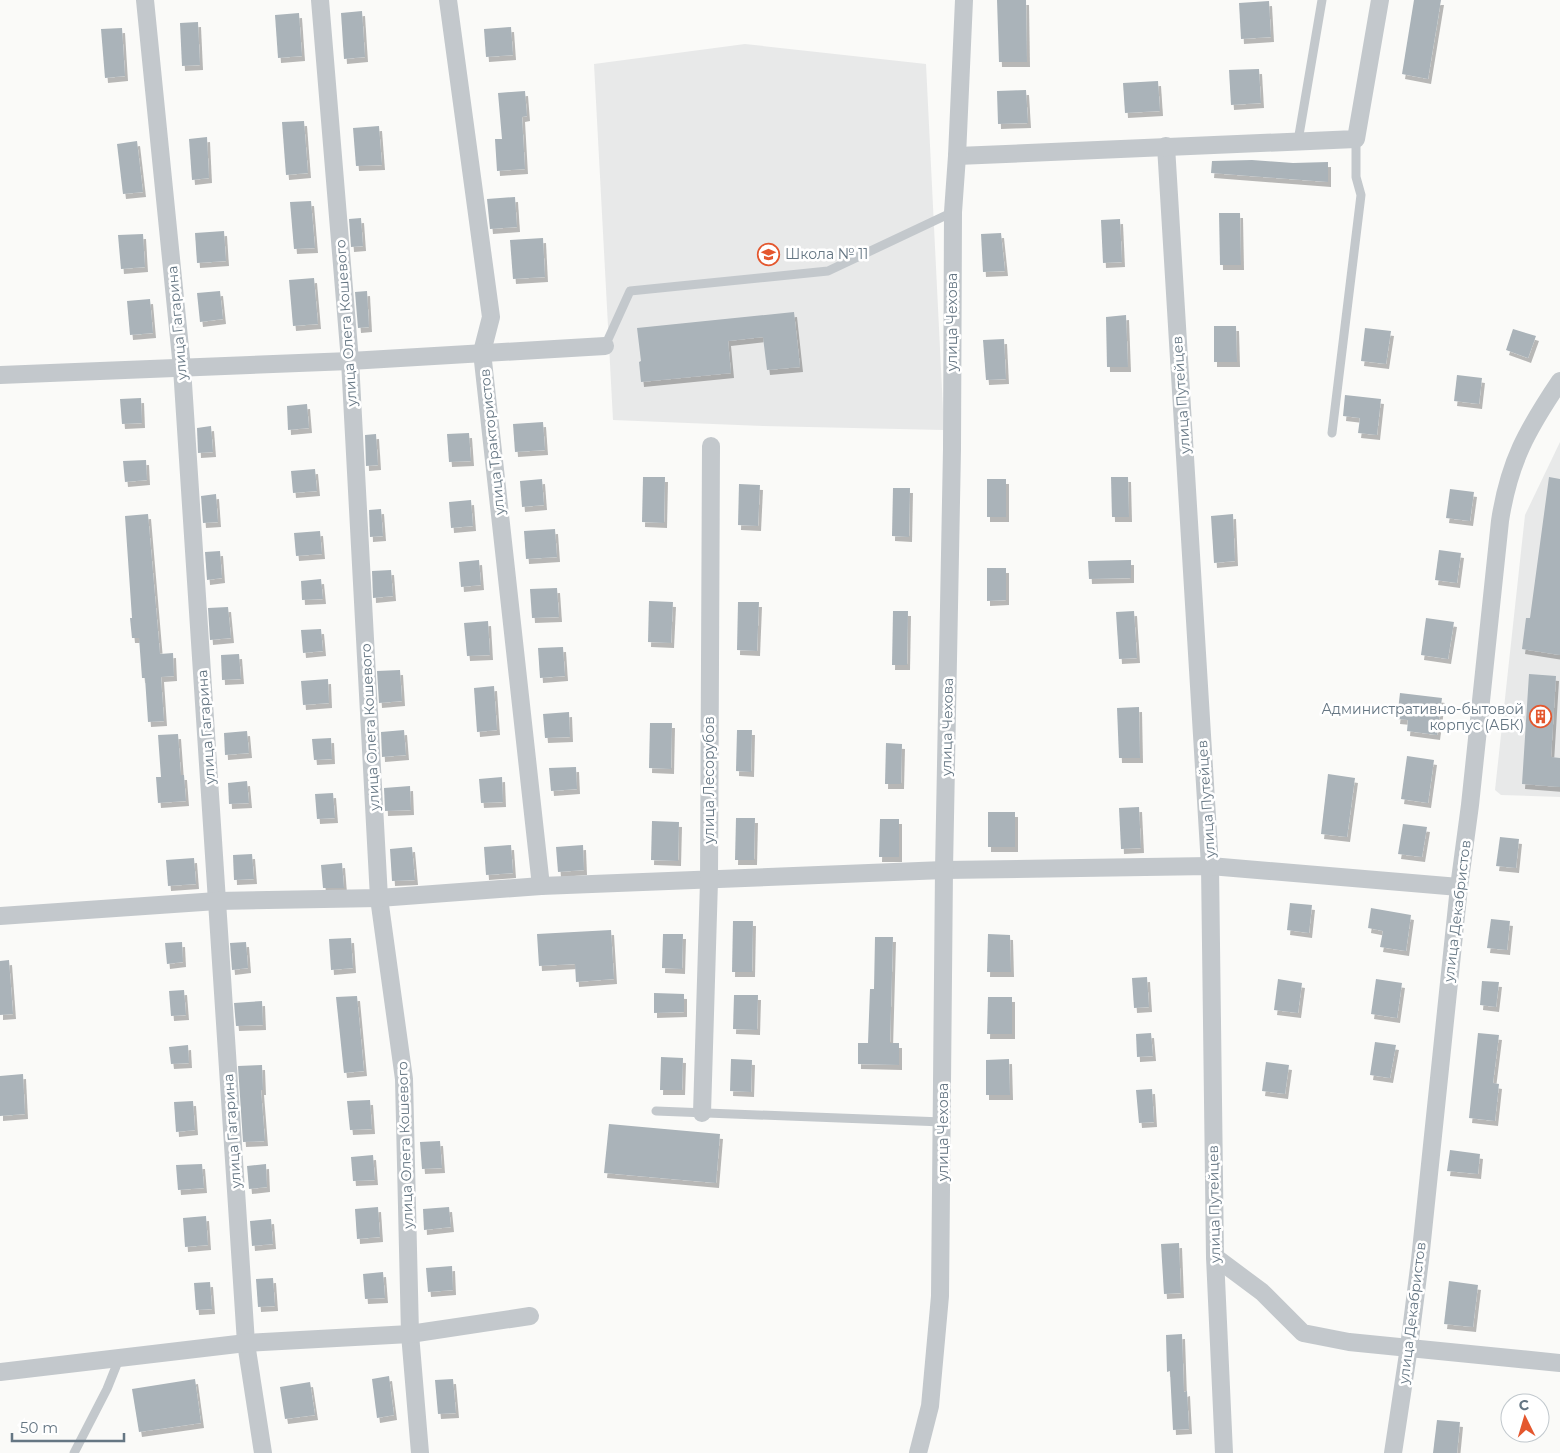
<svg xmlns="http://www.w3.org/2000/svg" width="1560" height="1453" viewBox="0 0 1560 1453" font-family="Montserrat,sans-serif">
<defs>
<filter id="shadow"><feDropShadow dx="3" dy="5" stdDeviation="0" flood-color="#0004"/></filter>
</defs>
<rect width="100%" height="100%" fill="#fafaf8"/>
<!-- built -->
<g fill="#e8e9e9">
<polygon points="745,44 926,64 944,430 763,426 613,420 594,64"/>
<polygon points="1560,442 1560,797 1501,795 1495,790 1525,515"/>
</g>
<!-- building -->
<g fill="#aab3b9" filter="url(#shadow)">
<polygon points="997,0 1026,0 1027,62 999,62"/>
<polygon points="1414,0 1441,0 1428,79 1402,74"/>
<polygon points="1269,1 1271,37 1241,39 1239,3"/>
<polygon points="362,11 365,57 344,59 341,13"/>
<polygon points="299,13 302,56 278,58 275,15"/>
<polygon points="198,22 200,65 182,66 180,23"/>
<polygon points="511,27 513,55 486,57 484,29"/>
<polygon points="122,28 125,76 105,78 101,29"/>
<polygon points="1259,69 1261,103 1231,105 1229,70"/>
<polygon points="1158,81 1160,111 1125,113 1123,83"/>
<polygon points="1026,90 1028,123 998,124 997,91"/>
<polygon points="525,91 527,116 522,117 525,169 497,171 495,139 502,139 498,93"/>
<polygon points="304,121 308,173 286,175 282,122"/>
<polygon points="379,126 382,165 356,166 353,128"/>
<polygon points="207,137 209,178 192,180 189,139"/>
<polygon points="137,141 143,192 123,194 117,144"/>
<polygon points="1252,160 1293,163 1328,162 1328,182 1211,173 1212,161"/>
<polygon points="515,197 517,227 490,229 487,199"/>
<polygon points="311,201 315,248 294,249 290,202"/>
<polygon points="1219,213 1240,213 1241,265 1220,265"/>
<polygon points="361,218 363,246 351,247 349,219"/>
<polygon points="1120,219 1122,262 1103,263 1101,220"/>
<polygon points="224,231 226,261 197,263 195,233"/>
<polygon points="1001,233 1005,271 983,272 981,234"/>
<polygon points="143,234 145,267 121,269 118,235"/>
<polygon points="543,238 545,277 513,279 510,240"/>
<polygon points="314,278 318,324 293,326 289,280"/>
<polygon points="220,291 223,319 200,322 197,293"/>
<polygon points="367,291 369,327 358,328 355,292"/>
<polygon points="150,299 153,333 130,335 127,301"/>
<polygon points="794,312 800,367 767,370 763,337 728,341 731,373 641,382 639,362 641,361 637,328"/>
<polygon points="1126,315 1128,367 1107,367 1106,317"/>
<polygon points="1214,326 1236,326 1237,362 1214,362"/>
<polygon points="1365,328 1391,331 1386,364 1361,361"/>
<polygon points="1513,329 1536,336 1528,358 1506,350"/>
<polygon points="1004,339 1006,379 986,380 983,340"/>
<polygon points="1457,375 1482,378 1479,404 1454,401"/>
<polygon points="1345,395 1381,399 1377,435 1358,433 1360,418 1343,416"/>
<polygon points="141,398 142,423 122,424 120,399"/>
<polygon points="307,404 309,428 288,430 287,406"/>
<polygon points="543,422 545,450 515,452 513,424"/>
<polygon points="211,426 213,452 198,453 197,428"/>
<polygon points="469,433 471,461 449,462 447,434"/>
<polygon points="376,434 378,465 366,466 365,435"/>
<polygon points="146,460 147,480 125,482 123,461"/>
<polygon points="315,469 317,491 293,493 291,471"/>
<polygon points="643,477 665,477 664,523 642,522"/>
<polygon points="1111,477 1128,477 1129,517 1112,517"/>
<polygon points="1549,477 1560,479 1560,655 1522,649 1526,618 1530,618"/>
<polygon points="542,479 544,505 522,507 520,481"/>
<rect x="987" y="479" width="19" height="38"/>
<polygon points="739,484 760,485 758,526 738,525"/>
<polygon points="893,488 910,488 909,537 892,536"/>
<polygon points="1450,489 1474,492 1470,521 1446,518"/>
<polygon points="216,494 218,522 203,523 201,496"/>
<polygon points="471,500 473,526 451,528 449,502"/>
<polygon points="381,509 383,536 370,537 369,510"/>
<polygon points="148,514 160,654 173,653 174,676 161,677 164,721 148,722 145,678 142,678 139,638 132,638 130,618 132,618 125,516"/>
<polygon points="1233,514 1235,561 1214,563 1211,516"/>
<polygon points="555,529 557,557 526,559 524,531"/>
<polygon points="320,531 322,554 296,556 294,533"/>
<polygon points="1439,550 1461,553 1457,583 1435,580"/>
<polygon points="220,551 222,578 207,580 205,552"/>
<polygon points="479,560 481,585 461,587 459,562"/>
<polygon points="1131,560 1131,578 1089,579 1088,561"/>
<polygon points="987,568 1006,568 1006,600 987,601"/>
<polygon points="391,570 393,596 373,598 372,571"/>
<polygon points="321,579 323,599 302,600 301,581"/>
<polygon points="557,588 559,617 532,618 530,589"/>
<polygon points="649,601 673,602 671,643 648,642"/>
<polygon points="738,602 759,602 757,651 737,650"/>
<polygon points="228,607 231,638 210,640 208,608"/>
<polygon points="893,611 908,611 907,665 892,665"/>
<polygon points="1134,611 1137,658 1119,659 1116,612"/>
<polygon points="1426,618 1454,622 1448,659 1421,655"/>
<polygon points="488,621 490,655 467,656 464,623"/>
<polygon points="321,629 323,651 303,653 301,630"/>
<polygon points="563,647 565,676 540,678 538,648"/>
<polygon points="239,654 241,679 222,680 221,655"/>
<polygon points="400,670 402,701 379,703 377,671"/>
<polygon points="1529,674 1556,676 1551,757 1560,758 1560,787 1522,784"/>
<polygon points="328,679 329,703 303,705 301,681"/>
<polygon points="494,686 497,730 477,732 474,688"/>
<polygon points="1400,693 1442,698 1437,735 1407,731 1408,720 1397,719"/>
<polygon points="1139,707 1140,758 1119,758 1117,708"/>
<polygon points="569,712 570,737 545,738 543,714"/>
<polygon points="650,723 672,723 671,769 649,768"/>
<polygon points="404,730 406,755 382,757 381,732"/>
<polygon points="737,730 752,730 751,772 736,771"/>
<polygon points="247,731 249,753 225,755 224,733"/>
<polygon points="178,734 181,775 184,775 186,801 158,803 156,777 161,777 158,735"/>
<polygon points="331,738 332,759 314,760 312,739"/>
<polygon points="886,743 902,744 901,784 885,784"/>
<polygon points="1407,756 1434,760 1428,803 1401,799"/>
<polygon points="576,767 577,789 551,791 549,768"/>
<polygon points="1328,774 1355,778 1347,837 1321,834"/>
<polygon points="502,777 503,802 481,803 479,779"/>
<polygon points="247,781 249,803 229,804 228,783"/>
<polygon points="410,786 411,810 385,811 384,788"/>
<polygon points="333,793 335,818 317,819 315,794"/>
<polygon points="1139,807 1141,848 1121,849 1119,808"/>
<rect x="988" y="812" width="27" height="35"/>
<polygon points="736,818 755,818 754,860 735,860"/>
<polygon points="880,819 899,819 899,857 879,857"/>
<polygon points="652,821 679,822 678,861 651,860"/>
<polygon points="1403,824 1427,827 1422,857 1398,854"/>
<polygon points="1500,837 1519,839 1516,868 1496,866"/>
<polygon points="511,845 513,873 486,875 484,847"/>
<polygon points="583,845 584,870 558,872 556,847"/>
<polygon points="412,847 415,880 392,881 390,849"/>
<polygon points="252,854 254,879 234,880 233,855"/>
<polygon points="194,858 196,884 168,886 166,860"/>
<polygon points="342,863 344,888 323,888 321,865"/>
<polygon points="1290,903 1312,905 1309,933 1287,930"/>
<polygon points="1371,908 1411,915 1406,951 1380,947 1383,931 1368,928"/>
<polygon points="1491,919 1510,921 1507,950 1487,948"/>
<polygon points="733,921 753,921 752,972 732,972"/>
<polygon points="611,930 614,979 576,982 575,964 539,966 537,934"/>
<polygon points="663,934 683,934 682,969 662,968"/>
<polygon points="988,934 1010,935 1011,972 987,972"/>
<polygon points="875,937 893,937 890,1043 899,1043 899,1065 858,1064 858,1043 868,1043 870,989 874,989"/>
<polygon points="351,938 353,968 331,970 329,939"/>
<polygon points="182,942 183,962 167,964 165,943"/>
<polygon points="246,942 248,968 232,970 230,943"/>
<polygon points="9,960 13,1014 0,1015 0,961"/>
<polygon points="1147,977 1149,1007 1134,1008 1132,978"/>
<polygon points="1278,979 1302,983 1298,1013 1274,1010"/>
<polygon points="1376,979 1402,983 1397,1018 1371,1014"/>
<polygon points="1482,981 1499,982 1496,1007 1480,1005"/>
<polygon points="184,990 186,1015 171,1016 169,991"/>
<polygon points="654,993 684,994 684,1012 654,1013"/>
<polygon points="734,995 758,995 757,1030 733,1029"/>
<polygon points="357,996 364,1071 344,1073 336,997"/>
<polygon points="988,997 1012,997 1012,1034 987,1034"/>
<polygon points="262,1001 263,1025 236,1026 234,1003"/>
<polygon points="1151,1033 1153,1056 1137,1057 1136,1034"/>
<polygon points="1478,1033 1499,1035 1493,1083 1499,1084 1495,1121 1469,1118"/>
<polygon points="1375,1042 1396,1045 1390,1078 1370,1075"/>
<polygon points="188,1045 189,1063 171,1064 169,1047"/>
<polygon points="661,1057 683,1058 682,1090 660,1090"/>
<polygon points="731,1059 752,1060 751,1092 730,1091"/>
<polygon points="1009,1059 1010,1095 986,1095 986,1060"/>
<polygon points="1266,1062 1289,1065 1285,1094 1262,1091"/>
<polygon points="262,1065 263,1090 261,1090 265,1141 243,1142 238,1066"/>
<polygon points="23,1074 25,1114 0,1116 0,1076"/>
<polygon points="1152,1089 1154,1122 1139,1123 1136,1090"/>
<polygon points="370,1100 372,1129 350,1130 347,1101"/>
<polygon points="193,1101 195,1130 176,1132 174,1102"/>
<polygon points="609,1124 720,1134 716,1183 604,1173"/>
<polygon points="440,1141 442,1168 422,1169 420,1142"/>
<polygon points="1450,1150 1480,1154 1478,1174 1447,1171"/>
<polygon points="373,1155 375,1180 353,1181 351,1157"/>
<polygon points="202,1164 204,1188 178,1190 176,1165"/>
<polygon points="266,1164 267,1187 249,1189 247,1166"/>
<polygon points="378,1207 380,1237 357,1239 355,1209"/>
<polygon points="449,1207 451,1227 424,1230 423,1209"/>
<polygon points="206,1216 208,1245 185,1247 183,1218"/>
<polygon points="271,1219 273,1244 252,1246 250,1221"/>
<polygon points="1179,1243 1181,1293 1164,1294 1161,1244"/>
<polygon points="452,1266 453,1290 428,1292 426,1268"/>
<polygon points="383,1272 385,1298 365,1299 363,1274"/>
<polygon points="273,1278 275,1306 258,1307 256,1279"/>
<polygon points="1449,1281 1478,1285 1473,1327 1444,1324"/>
<polygon points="210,1282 212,1309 196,1310 194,1283"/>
<polygon points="1182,1334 1184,1392 1187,1391 1189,1429 1173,1430 1170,1371 1167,1372 1166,1335"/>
<polygon points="389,1376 394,1415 377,1418 372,1379"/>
<polygon points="195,1379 201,1423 139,1432 132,1389"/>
<polygon points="453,1379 456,1413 438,1414 435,1380"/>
<polygon points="310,1382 315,1415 285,1419 280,1387"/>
<polygon points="1437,1420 1460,1422 1457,1453 1433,1453"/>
</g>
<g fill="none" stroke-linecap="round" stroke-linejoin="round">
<!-- service -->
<g stroke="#c3c8cc" stroke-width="9">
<polyline points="1298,141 1322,0"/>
<polyline points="605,346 630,291 828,271 953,212"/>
<polyline points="1332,433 1361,195 1356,177 1356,139"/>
<polyline points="656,1111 943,1122"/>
<polyline points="74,1453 107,1389 119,1359"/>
</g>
<!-- minor -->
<g stroke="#c3c8cc" stroke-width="18">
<polyline points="145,0 182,368 246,1343 263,1453"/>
<polyline points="320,0 350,361 379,898 404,1079 410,1334 420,1453"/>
<polyline points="448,0 491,317 482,352 541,886"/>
<polyline points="1166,146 1210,866 1215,1257 1224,1453"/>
<polyline points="957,156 1356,139 1380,0"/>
<polyline points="0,375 350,361 605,346"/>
<polyline points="0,916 217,901 379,898 541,886 944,870 1210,866 1459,887"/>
<polyline points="702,1113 709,881 711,446"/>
<polyline points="1215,1257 1262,1292 1303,1333 1349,1342 1560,1363"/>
<polyline points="0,1372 246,1343 410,1334 530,1316"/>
<polyline points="918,1453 930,1406 940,1296 944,870 952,449 953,212 957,156 964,0"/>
<path d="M1393 1453 1409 1347 1420 1260 1459 887 1470 805 1500 521C1509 462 1527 430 1560 381"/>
</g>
</g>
<!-- icons -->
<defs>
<symbol id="school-ring" viewBox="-11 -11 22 22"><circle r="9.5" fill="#fff" stroke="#e4572e" stroke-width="1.5"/><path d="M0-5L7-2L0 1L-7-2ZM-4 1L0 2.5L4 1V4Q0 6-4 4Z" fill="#e4572e"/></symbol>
<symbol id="building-ring" viewBox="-11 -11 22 22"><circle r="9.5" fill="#fff" stroke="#e4572e" stroke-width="1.5"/><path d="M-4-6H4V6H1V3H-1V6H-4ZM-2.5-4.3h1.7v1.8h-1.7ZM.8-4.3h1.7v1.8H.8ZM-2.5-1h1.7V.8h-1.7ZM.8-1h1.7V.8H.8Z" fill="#e4572e"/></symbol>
</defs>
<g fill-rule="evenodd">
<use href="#school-ring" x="756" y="242" width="25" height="25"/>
<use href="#building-ring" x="1528" y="704" width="25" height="25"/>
</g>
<g text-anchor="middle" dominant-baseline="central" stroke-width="5" stroke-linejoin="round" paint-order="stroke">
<!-- poi labels -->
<g font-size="14" fill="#657683" stroke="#fff" text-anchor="start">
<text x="785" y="254">Школа № 11</text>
<text x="1524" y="709" text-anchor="end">Административно-бытовой<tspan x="1524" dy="16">корпус (АБК)</tspan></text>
</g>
<!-- street labels -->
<g font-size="14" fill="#657683" stroke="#fff">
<text transform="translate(952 322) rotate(-90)">улица Чехова</text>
<text transform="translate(177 323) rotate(-95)">улица Гагарина</text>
<text transform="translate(346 323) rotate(-94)">улица Олега Кошевого</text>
<text transform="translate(1181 395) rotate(-94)">улица Путейцев</text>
<text transform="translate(492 442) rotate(-96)">улица Трактористов</text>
<text transform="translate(206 727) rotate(-94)">улица Гагарина</text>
<text transform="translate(370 727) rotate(-93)">улица Олега Кошевого</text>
<text transform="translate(947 727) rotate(-89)">улица Чехова</text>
<text transform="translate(709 780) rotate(-90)">улица Лесорубов</text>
<text transform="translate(1206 799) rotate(-94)">улица Путейцев</text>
<text transform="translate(1457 911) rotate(-83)">улица Декабристов</text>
<text transform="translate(232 1131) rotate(-94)">улица Гагарина</text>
<text transform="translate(943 1132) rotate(-90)">улица Чехова</text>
<text transform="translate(405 1145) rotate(-92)">улица Олега Кошевого</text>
<text transform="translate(1214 1204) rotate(-91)">улица Путейцев</text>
<text transform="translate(1412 1313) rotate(-83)">улица Декабристов</text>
</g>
</g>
<!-- north arrow -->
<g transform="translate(1525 1418) rotate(355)"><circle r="24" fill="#ffffff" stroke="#c1c8cd"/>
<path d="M0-4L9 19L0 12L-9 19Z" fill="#e4572e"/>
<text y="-8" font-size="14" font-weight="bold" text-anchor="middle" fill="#657683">С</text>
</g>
<!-- scale -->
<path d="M12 1433v8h112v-8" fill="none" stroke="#657683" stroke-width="2.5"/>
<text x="20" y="1433" font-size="15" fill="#657683" stroke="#ffffff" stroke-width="4" paint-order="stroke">50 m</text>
</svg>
